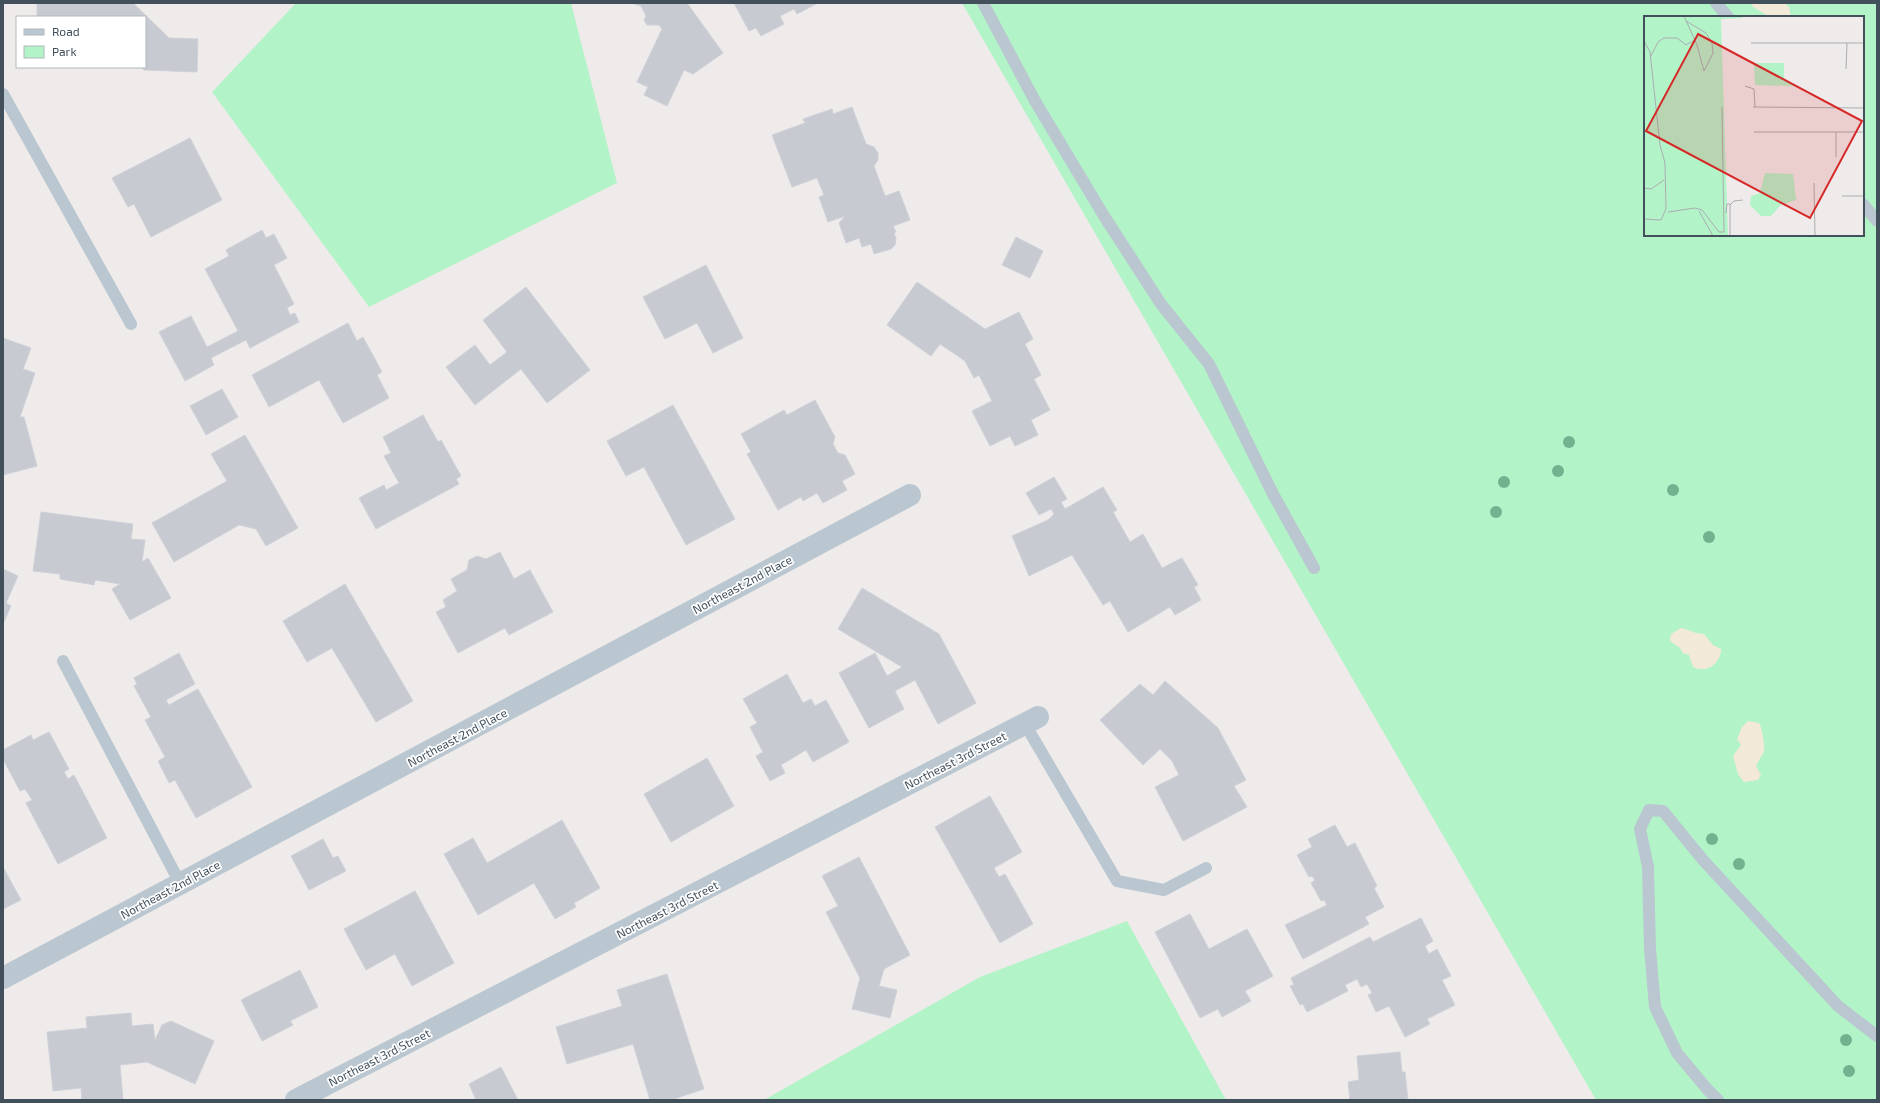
<svg xmlns="http://www.w3.org/2000/svg" width="1880" height="1103" viewBox="0 0 1880 1103" font-family="'Exo 2',sans-serif">
<rect width="100%" height="100%" fill="#efebeb"/>
<!-- green -->
<g fill="#b3f3c8" fill-rule="evenodd">
<polygon points="296,3 571,3 617,183 369,307 212,92"/>
<path d="M962 3H1877V1100H1596ZM1645 17H1863V235H1645Z"/>
<polygon points="1127,921 1226,1100 764,1100 980,977"/>
</g>
<!-- sand -->
<g fill="#f3e9d9">
<polygon points="1751,3 1785,3 1789,7 1791,17 1770,17 1753,7"/>
<path d="M1681 628C1690 630 1695 634 1704 634L1713 645 1721 649C1721 663 1707 674 1693 667L1689 655 1683 653 1680 648 1670 641 1671 634Z"/>
<path d="M1748 721 1759 723C1762 727 1765 746 1764 751 1763 755 1758 761 1756 766L1761 775 1758 780 1744 782 1738 774 1733 756 1741 745 1737 739 1742 727Z"/>
</g>
<!-- building -->
<g fill="#c7cbd1" stroke="#ced2d8">
<polygon points="37,3 133,3 169,38 198,39 197,72 144,70 141,67 145,67 145,17 37,17"/>
<polygon points="631,3 687,3 723,53 693,74 684,70 667,106 644,95 648,87 637,82 662,29 659,25 647,25 644,20 646,16 641,6"/>
<polygon points="734,3 818,3 797,14 794,9 780,16 784,24 761,36 756,28 749,31"/>
<polygon points="852,107 866,144 874,147 878,153 878,160 874,166 885,196 899,191 910,220 893,226 896,232 894,233 896,239 895,245 891,249 874,254 871,244 862,247 859,238 846,243 839,223 845,216 828,222 819,197 824,195 817,178 792,187 772,135 805,123 803,119 832,109 833,114"/>
<polygon points="190,138 222,200 151,237 134,204 128,207 112,178"/>
<polygon points="262,230 266,238 274,234 287,258 274,265 294,304 287,308 290,315 295,313 299,322 250,348 246,340 211,358 214,365 185,381 159,332 191,316 207,347 238,331 205,269 229,256 226,250"/>
<polygon points="1016,237 1043,251 1030,278 1002,265"/>
<polygon points="706,265 743,338 713,353 697,323 665,339 643,297"/>
<polygon points="917,282 985,329 1019,312 1033,339 1025,344 1041,375 1034,379 1050,410 1031,420 1038,435 1015,446 1010,436 990,446 972,411 992,401 979,375 974,378 965,361 940,344 931,356 887,325"/>
<polygon points="526,287 590,370 547,403 521,369 475,405 446,367 475,345 490,365 507,352 483,320"/>
<polygon points="348,323 357,341 363,337 382,372 377,375 389,398 343,423 319,380 269,407 252,375"/>
<polygon points="3,338 31,348 23,369 35,373 20,417 24,417 37,466 3,475"/>
<polygon points="222,389 238,417 206,435 190,406"/>
<polygon points="815,400 835,437 833,444 838,453 845,455 855,474 842,481 847,490 823,503 817,493 803,501 801,497 778,510 747,454 751,452 741,434 784,410 787,415"/>
<polygon points="673,405 735,519 686,545 644,467 626,476 607,441"/>
<polygon points="423,415 438,442 441,440 461,476 456,479 459,484 376,529 359,498 384,485 386,490 399,483 384,456 391,453 383,437"/>
<polygon points="245,435 298,528 266,546 256,529 239,525 174,562 152,523 227,481 211,454"/>
<polygon points="1054,477 1067,499 1061,502 1065,509 1103,487 1117,510 1113,512 1130,542 1143,534 1162,568 1182,558 1198,585 1194,587 1201,600 1175,615 1170,607 1128,632 1110,601 1103,605 1072,555 1029,576 1012,536 1048,520 1054,514 1051,509 1039,515 1026,493"/>
<polygon points="41,512 133,524 131,539 145,540 142,562 148,558 171,598 130,620 112,589 120,584 95,580 94,585 60,579 60,574 33,571"/>
<polygon points="500,552 514,579 530,570 553,612 509,635 505,628 458,653 436,612 446,607 443,600 457,591 451,579 467,570 469,560 477,556 486,559"/>
<polygon points="3,569 18,576 6,603 11,606 3,624"/>
<polygon points="345,584 413,701 376,722 332,648 307,662 283,621"/>
<polygon points="862,588 939,634 976,703 938,724 915,680 895,691 904,709 869,728 839,673 875,653 887,676 902,667 838,629"/>
<polygon points="179,653 195,684 166,700 169,705 198,689 252,787 196,818 175,780 169,783 158,761 165,757 145,720 151,717 134,686 137,684 134,678"/>
<polygon points="787,674 803,703 811,699 815,706 826,700 849,742 813,762 806,750 781,765 785,773 770,781 756,756 763,752 750,727 757,723 743,699"/>
<polygon points="1165,681 1218,728 1246,780 1234,786 1247,807 1183,841 1155,787 1179,775 1172,761 1160,749 1143,765 1100,720 1140,684 1153,695"/>
<polygon points="49,732 69,769 64,772 68,779 74,775 107,838 58,864 26,803 32,800 25,789 20,791 3,759 3,750 31,735 33,740"/>
<polygon points="707,758 734,806 671,842 644,794"/>
<polygon points="990,796 1022,852 994,868 999,877 1005,874 1033,924 1000,943 935,827"/>
<polygon points="562,820 600,888 574,903 576,907 555,919 534,883 478,915 444,854 473,838 487,863"/>
<polygon points="1335,825 1347,847 1355,843 1377,886 1374,888 1384,907 1365,917 1369,924 1303,959 1285,925 1327,905 1324,900 1321,901 1311,883 1315,880 1312,876 1309,877 1297,855 1312,847 1308,839"/>
<polygon points="323,839 333,858 338,856 346,871 309,890 291,856"/>
<polygon points="859,857 910,955 884,969 879,986 897,990 890,1018 852,1009 860,978 826,912 838,906 822,876"/>
<polygon points="3,867 21,900 3,909"/>
<polygon points="415,891 454,963 412,986 395,954 366,970 344,929"/>
<polygon points="1190,914 1209,949 1247,929 1273,976 1245,991 1251,1001 1222,1017 1218,1009 1200,1018 1155,932"/>
<polygon points="1421,918 1433,941 1425,946 1429,954 1437,949 1451,976 1442,980 1455,1005 1427,1019 1430,1024 1405,1037 1389,1006 1376,1012 1368,995 1372,993 1367,984 1361,987 1357,979 1345,985 1348,991 1307,1012 1303,1004 1300,1005 1290,986 1294,985 1291,978 1370,937 1373,942"/>
<polygon points="300,970 318,1007 290,1021 293,1025 262,1041 241,1000"/>
<polygon points="667,974 704,1089 671,1100 650,1100 633,1044 567,1064 556,1027 622,1006 617,990"/>
<polygon points="131,1013 132,1026 153,1024 155,1040 162,1025 171,1021 214,1041 195,1084 147,1062 120,1065 123,1100 82,1100 81,1088 53,1091 47,1032 87,1028 86,1017"/>
<polygon points="1400,1052 1402,1072 1405,1072 1408,1100 1350,1100 1348,1082 1359,1080 1357,1056"/>
<polygon points="501,1067 518,1100 476,1100 469,1084"/>
</g>
<g fill="none" stroke-linecap="round" stroke-linejoin="round">
<!-- service -->
<g stroke="#bac7d0" stroke-width="12">
<polyline points="983,3 1035,101 1104,216 1161,304 1209,364 1273,494 1314,568"/>
<polyline points="1716,3 1728,17"/>
<polyline points="3,94 131,324"/>
<polyline points="1863,204 1877,221"/>
<polyline points="63,661 180,883"/>
<polyline points="1025,724 1117,881 1164,890 1206,868"/>
<polyline points="1718,1100 1707,1089 1677,1053 1655,1007 1650,949 1648,867 1640,829 1649,810 1663,811 1703,860 1838,1006 1877,1036"/>
</g>
<!-- minor -->
<g stroke="#bac7d0" stroke-width="22">
<polyline points="3,978 910,495"/>
<polyline points="296,1100 1038,717"/>
</g>
</g>
<!-- trees -->
<g fill="#72b28e">
<circle cx="1569" cy="442" r="6"/>
<circle cx="1558" cy="471" r="6"/>
<circle cx="1504" cy="482" r="6"/>
<circle cx="1673" cy="490" r="6"/>
<circle cx="1496" cy="512" r="6"/>
<circle cx="1709" cy="537" r="6"/>
<circle cx="1712" cy="839" r="6"/>
<circle cx="1739" cy="864" r="6"/>
<circle cx="1846" cy="1040" r="6"/>
<circle cx="1849" cy="1071" r="6"/>
</g>
<g text-anchor="middle" dominant-baseline="central" stroke-width="3.5" stroke-linejoin="round" paint-order="stroke">
<!-- street labels -->
<g font-size="12" fill="#42505b" stroke="#fff">
<text transform="translate(742 584) rotate(-28)">Northeast 2nd Place</text>
<text transform="translate(457 737) rotate(-28)">Northeast 2nd Place</text>
<text transform="translate(955 760) rotate(-27)">Northeast 3rd Street</text>
<text transform="translate(170 889) rotate(-28)">Northeast 2nd Place</text>
<text transform="translate(667 909) rotate(-27)">Northeast 3rd Street</text>
<text transform="translate(379 1057) rotate(-27)">Northeast 3rd Street</text>
</g>
</g>
<!-- overview -->
<g transform="translate(1644 16)">
<rect width="220" height="220" fill="#efebeb"/>
<path d="M0 0H99L98 2 77 3 84 220H0ZM110 47H140V62L151 70 111 69ZM121 157 149 158 152 184 137 189 127 200H117L106 189 107 180 116 177Z" fill="#b3f3c8"/>
<path fill="none" stroke="#aaadb1" stroke-width="1" d="M40 0 53 29 60 55 69 37 68 27 62 17 42 5M0 25 6 36 16 129 21 147 22 193 17 204 0 203M107 27H220M7 40 14 26 20 22H33L42 29 51 24M202 53 203 27M101 70 110 73 111 91M109 91 220 92M110 116H220M192 141V116M170 167 171 220M0 172 7 173 20 164M198 180H220M55 195 69 220M24 196 51 192 58 194 75 216H80L78 91M82 197 83 188H87M86 220V189L90 185 99 184"/>
<path fill="#d62828" fill-opacity="0.15" stroke="#d62828" stroke-width="2" d="M54 18 218 105 166 202 2 115Z"/>
<rect width="220" height="220" fill="none" stroke="#42505b" stroke-width="2"/>
</g>
<!-- border -->
<rect width="1880" height="1103" fill="none" stroke="#42505b" stroke-width="8"/>
<!-- legend -->
<rect x="16" y="16" width="130" height="52" fill="#ffffff" stroke="#b3b9bd"/>
<rect x="24" y="29" width="20" height="6" fill="#bac7d0" stroke="#b3b9bd"/>
<text x="52" y="36" font-size="12" fill="#42505b">Road</text>
<rect x="24" y="46" width="20" height="12" fill="#b3f3c8" stroke="#b3b9bd"/>
<text x="52" y="56" font-size="12" fill="#42505b">Park</text>
</svg>
